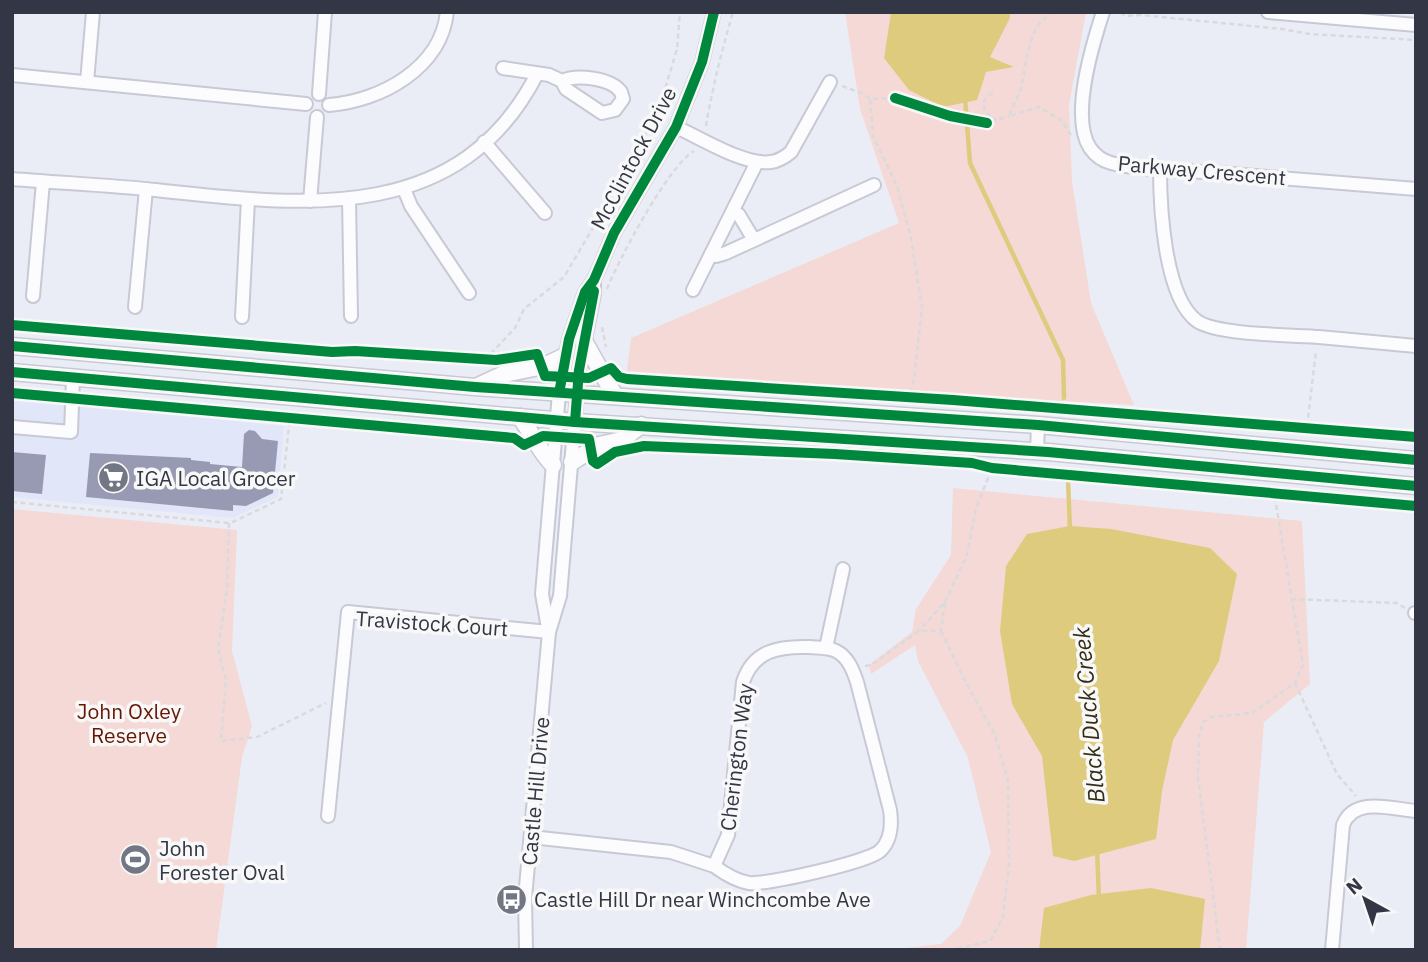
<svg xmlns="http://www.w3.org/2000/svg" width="1428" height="962" viewBox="0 0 1428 962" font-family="'IBM Plex Sans',sans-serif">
<rect width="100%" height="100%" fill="#ebedf6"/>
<!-- built -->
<polygon fill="#e2e6f9" points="12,398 284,426 278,497 232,518 12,497"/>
<!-- green -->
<g fill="#f4d9d6">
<polygon points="845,12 891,12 884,58 986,72 1013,67 989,57 1010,18 1010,12 1086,12 1069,105 1072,181 1091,303 1134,405 897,392 627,371 631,338 899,223 860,109"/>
<polygon points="953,488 1302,521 1310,684 1264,722 1246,950 888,950 941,944 960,926 991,852 968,758 918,661 915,645 871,674 869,665 912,632 916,609 951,555"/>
<polygon points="12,509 237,530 232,651 252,726 242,757 216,950 12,950"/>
</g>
<!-- water -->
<g fill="#decb7e">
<polygon points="891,12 1010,12 1010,18 990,57 1014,67 986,72 977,100 943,107 909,90 884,58"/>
<polygon points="1070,526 1111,529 1210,548 1237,574 1219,661 1173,740 1162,791 1156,839 1074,861 1053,856 1042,756 1012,704 1000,631 1006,566 1027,534"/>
<polygon points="1151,888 1205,899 1200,950 1039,950 1044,908 1091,895"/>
</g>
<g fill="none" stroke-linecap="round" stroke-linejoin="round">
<!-- stream -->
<g stroke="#decb7e" stroke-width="4.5">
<polyline points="965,98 970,163 1063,360 1064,398"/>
<polyline points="1068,480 1070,530"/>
<polyline points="1097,849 1099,900"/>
</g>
</g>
<!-- building -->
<g fill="#9899b2">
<polygon points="249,430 255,431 262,439 278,441 273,493 246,506 233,505 233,511 86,497 90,453 191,458 191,460 210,462 210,464 242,467 244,434"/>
<polygon points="12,452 46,455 42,494 12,491"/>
</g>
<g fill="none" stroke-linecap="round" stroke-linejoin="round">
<defs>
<g id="minor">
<path d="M1103 12C1092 46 1070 117 1090 148 1095 155 1103 161 1111 163 1141 171 1187 170 1218 173 1284 178 1350 184 1416 189"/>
<polyline points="1268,12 1416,25"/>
<path d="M503 68 549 75 562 81 566 89 602 113 615 110 623 99 621 92C611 78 577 74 562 81"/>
<polyline points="12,75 306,104"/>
<polyline points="87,82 93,12"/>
<polyline points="319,94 325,12"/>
<path d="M329 105C381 101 441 68 447 12"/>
<path d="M676 127C701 138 745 166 771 162 779 161 785 157 791 152L830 82"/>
<polyline points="484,142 545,213"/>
<path d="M1160 168C1160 206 1164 297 1197 321 1217 335 1292 335 1319 337 1351 340 1384 343 1416 346"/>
<path d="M12 179C60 183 108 185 155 190 299 205 458 228 537 74"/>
<polyline points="404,189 411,206 469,293"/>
<polyline points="349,199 351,316"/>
<polyline points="310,201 317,117"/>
<polyline points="733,211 739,215 754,240"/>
<polyline points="711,254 716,256 726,253 874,185"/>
<polyline points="693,290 757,162"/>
<polyline points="33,296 43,182"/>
<polyline points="135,307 146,189"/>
<polyline points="242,317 248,200"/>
<polyline points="12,427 71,432 73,378"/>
<polyline points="1037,452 1038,425"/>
<polyline points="1415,613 1416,613"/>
<polyline points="548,628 542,594 559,393 569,339 585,292 594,280 614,233 676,127 702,62 714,12"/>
<polyline points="826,648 843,569"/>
<polyline points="328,816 348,612 549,632"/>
<path d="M531 837 671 852 714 866 728 835 743 682C753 651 778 646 809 647 817 648 828 647 836 651 848 657 853 670 857 682L890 810C892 824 892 840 880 851 868 862 766 885 749 883 736 881 725 874 714 866"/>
<polyline points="526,950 525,898 549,632 560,596 579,370 594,294 594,280"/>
<path d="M1332 950 1343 825C1354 796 1392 809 1416 811"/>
</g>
<g id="major">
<polyline points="584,341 615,396"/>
<polyline points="12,346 475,387 1038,425 1416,460"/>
<polyline points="12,372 575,422 1048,452 1416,486"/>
<polyline points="478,386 504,374 544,366 565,356"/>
<path d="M520 417C532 433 539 451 553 465"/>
<polyline points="572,462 599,445 622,440 641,425"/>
</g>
</defs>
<!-- minor casing -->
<use href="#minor" stroke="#c7c9d4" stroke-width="16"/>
<!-- major casing -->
<use href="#major" stroke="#c7c9d4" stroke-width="19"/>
<!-- path -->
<g stroke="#d9dadd" stroke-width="2.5" stroke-dasharray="5 3.5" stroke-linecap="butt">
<path d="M1054 12C1025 25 1028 65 1020 91 1017 99 1012 108 1009 116L1039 107 1061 120 1071 135"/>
<polyline points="1121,12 1125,16 1141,15 1282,29 1310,34 1416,40"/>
<polyline points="842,86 864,94 870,99"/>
<path d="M993 93C983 98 983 101 985 112L996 120"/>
<polyline points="895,98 870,99 873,136 897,186 911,238 922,307 914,379 909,397"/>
<polyline points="950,116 987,123 1009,116"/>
<path d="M706 126C712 89 722 50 733 12"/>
<path d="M607 289C619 259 668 166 694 151"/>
<polyline points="602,327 606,347"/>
<polyline points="485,360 515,328 524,309 564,277 601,214 659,109 677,49 680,12"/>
<polyline points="1307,426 1316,351"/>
<polyline points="12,502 229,523 235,521 281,499 290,417"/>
<polyline points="229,523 227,589 218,649 226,680 221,741 257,737 326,703"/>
<polyline points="1291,599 1397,603 1405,608"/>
<polyline points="945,602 967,555 976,508 992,468"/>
<polyline points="941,631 963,677 995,735 1008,781 1009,865 1003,917 990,941 950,950"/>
<polyline points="865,666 871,665 919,631 941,631 945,602 919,631"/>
<polyline points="1295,683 1337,774 1356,796"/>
<polyline points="1220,950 1198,777 1199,737 1203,722 1211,717 1252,713 1295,683 1303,665 1274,492"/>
</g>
<!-- minor -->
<use href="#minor" stroke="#fcfcfe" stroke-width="12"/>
<!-- major -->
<use href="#major" stroke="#fcfcfe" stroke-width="16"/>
<defs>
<g id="cycleway">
<polyline points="895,98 950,116 987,123"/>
<polyline points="12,325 332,352 355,351 496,360 537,354 545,376 589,378 611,368 619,377 627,379 953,400 1416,437"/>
<polyline points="12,346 475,387 1038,425 1416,460"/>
<polyline points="12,372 575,422 1048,452 1416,486"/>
<polyline points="560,388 569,339 585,292 594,280 614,233 676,127 702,62 714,12"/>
<polyline points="12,393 514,438 524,445 543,436 589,439 593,461 597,464 615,452 644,446 835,454 972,463 992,468 1416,506"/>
<polyline points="575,422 579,370 594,291"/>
</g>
</defs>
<!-- cycleway casing -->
<use href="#cycleway" stroke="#f8f8f8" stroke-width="15"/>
<!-- cycleway -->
<use href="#cycleway" stroke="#00873e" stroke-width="10"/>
</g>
<!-- icons -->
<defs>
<symbol id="supermarket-disc" viewBox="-11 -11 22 22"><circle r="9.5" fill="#737783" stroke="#f8f8f8"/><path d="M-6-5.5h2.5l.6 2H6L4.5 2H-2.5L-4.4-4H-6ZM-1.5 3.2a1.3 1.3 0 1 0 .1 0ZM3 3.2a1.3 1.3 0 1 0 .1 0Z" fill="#fff"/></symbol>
<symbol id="stadium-disc" viewBox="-11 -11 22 22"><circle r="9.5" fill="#737783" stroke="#f8f8f8"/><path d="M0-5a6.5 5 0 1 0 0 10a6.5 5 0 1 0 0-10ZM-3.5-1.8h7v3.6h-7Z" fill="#fff"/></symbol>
<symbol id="bus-disc" viewBox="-11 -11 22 22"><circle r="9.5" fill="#737783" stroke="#f8f8f8"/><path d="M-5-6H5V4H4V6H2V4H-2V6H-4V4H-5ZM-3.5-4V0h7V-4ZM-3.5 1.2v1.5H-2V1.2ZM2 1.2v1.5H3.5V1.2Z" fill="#fff"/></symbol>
</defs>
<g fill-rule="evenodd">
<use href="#supermarket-disc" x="96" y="460" width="35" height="35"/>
<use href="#stadium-disc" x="118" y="842" width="35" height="35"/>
<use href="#bus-disc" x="494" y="882" width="35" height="35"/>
</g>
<g text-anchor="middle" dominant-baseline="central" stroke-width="7" stroke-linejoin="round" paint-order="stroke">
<!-- street labels -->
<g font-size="21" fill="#333745" stroke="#f8f8f8">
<text transform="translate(633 158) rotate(-62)">McClintock Drive</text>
<text transform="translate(1202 170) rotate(5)">Parkway Crescent</text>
<text transform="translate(432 623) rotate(4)">Travistock Court</text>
<text transform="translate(736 757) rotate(-83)">Cherington Way</text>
<text transform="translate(535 791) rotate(-85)">Castle Hill Drive</text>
</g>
<!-- poi labels -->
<g font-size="21" fill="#333745" stroke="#f8f8f8" text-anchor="start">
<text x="136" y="478">IGA Local Grocer</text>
<text x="159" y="848">John<tspan x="159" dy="24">Forester Oval</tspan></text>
<text x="534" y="899">Castle Hill Dr near Winchcombe Ave</text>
</g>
<!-- park labels -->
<g font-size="21" fill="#681601" stroke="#f8f8f8">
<text x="129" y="711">John Oxley<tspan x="129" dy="24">Reserve</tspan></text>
</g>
<!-- water labels -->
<g font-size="23" font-style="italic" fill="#342d15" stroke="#f8f8f8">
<text transform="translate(1088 715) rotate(-95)">Black Duck Creek</text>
</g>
</g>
<!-- border -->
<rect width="1428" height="962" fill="none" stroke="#333745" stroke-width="28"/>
<!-- north arrow -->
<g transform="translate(1365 899) rotate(320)" stroke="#f8f8f8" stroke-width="5" paint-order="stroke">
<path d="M0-5L12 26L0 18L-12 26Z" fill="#333745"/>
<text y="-10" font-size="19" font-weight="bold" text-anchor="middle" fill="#333745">N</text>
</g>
</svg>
